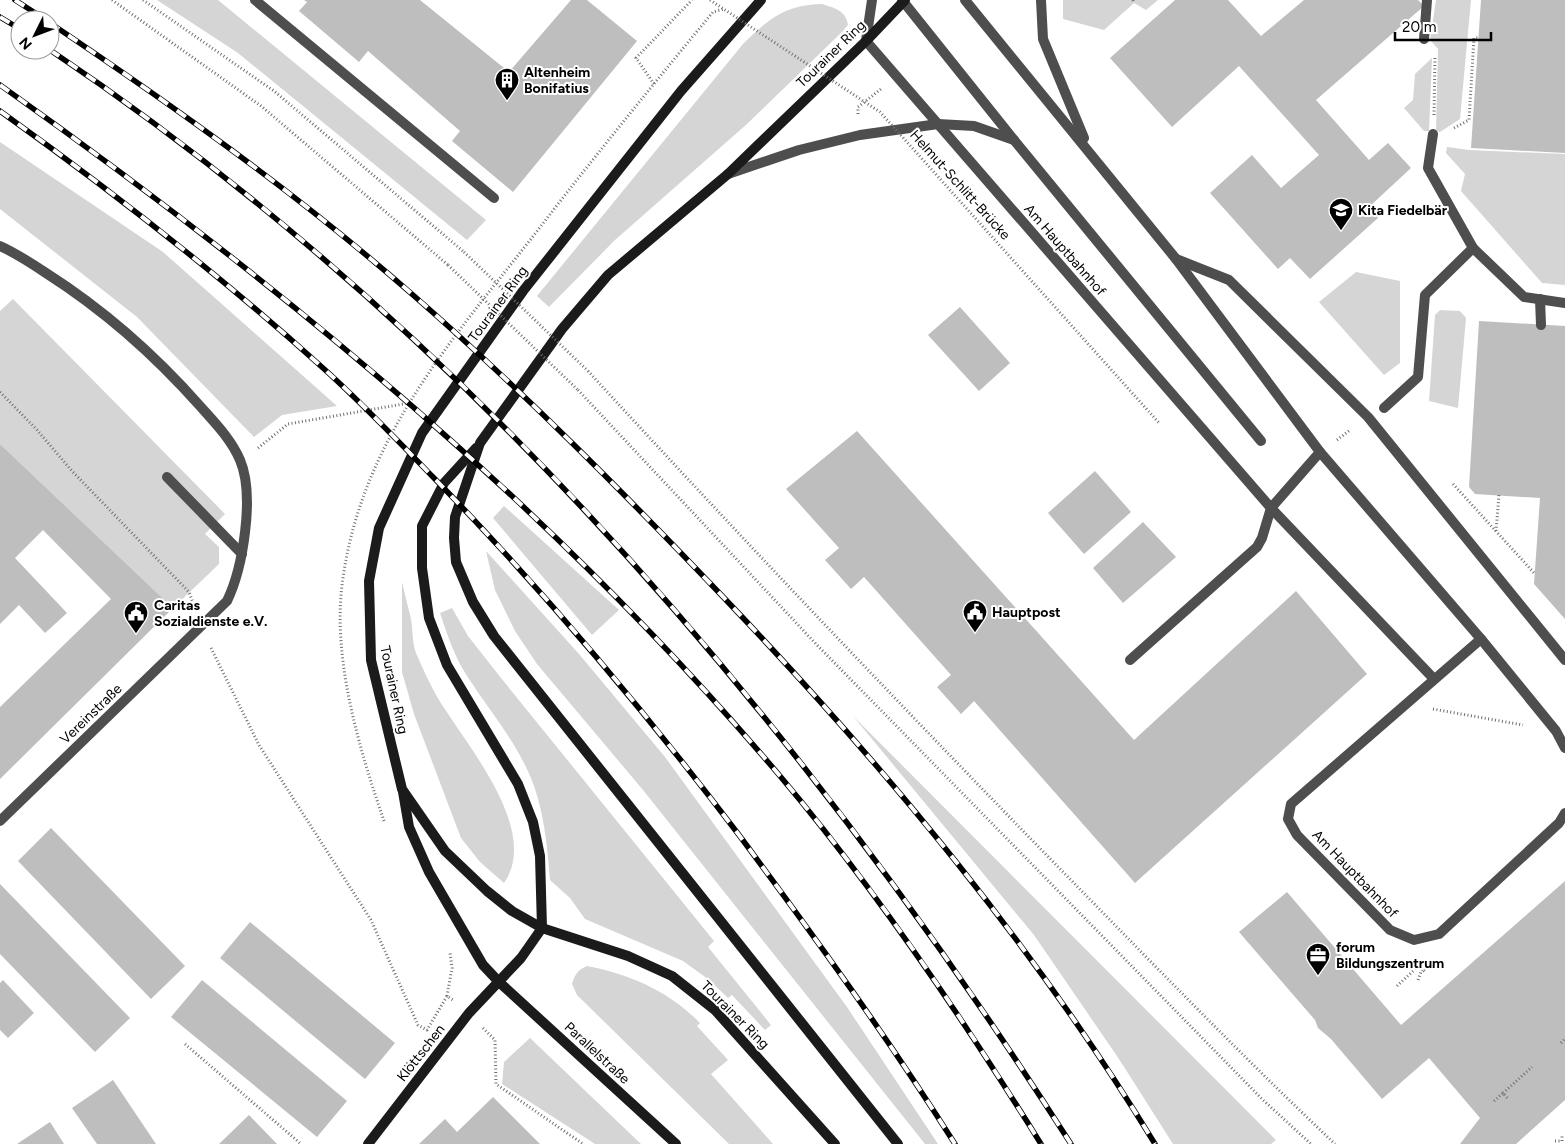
<svg xmlns="http://www.w3.org/2000/svg" width="1565" height="1144" viewBox="0 0 1565 1144" font-family="Figtree,sans-serif">
<rect width="100%" height="100%" fill="#fff"/>
<!-- green -->
<g fill="#d5d5d5">
<polygon points="157,0 218,0 486,220 467,240 238,53"/>
<polygon points="1063,0 1158,0 1146,10 1134,3 1104,30 1063,19"/>
<polygon points="1436,0 1471,0 1460,119 1440,132 1436,131 1438,49 1430,40"/>
<path d="M822 4C834 8 846 10 848 25L842 32 747 124 615 240 549 307 537 296 743 44C769 19 784 5 822 4Z"/>
<polygon points="1432,58 1429,131 1424,131 1404,108 1413,100 1415,74"/>
<polygon points="0,142 163,252 337,406 282,415 254,437 137,317 0,209"/>
<polygon points="1447,147 1469,150 1565,154 1565,285 1542,283 1461,191 1465,174 1446,153"/>
<polygon points="1356,272 1400,281 1400,363 1384,375 1319,302"/>
<polygon points="13,299 225,514 205,534 219,547 219,564 173,608 0,444 0,311"/>
<polygon points="1440,310 1460,311 1466,318 1458,408 1429,401 1435,315"/>
<polygon points="504,506 619,610 592,635 493,518"/>
<polygon points="486,551 579,654 665,757 847,1007 938,1144 925,1144 643,790 537,664 515,631 495,590"/>
<path d="M402 582C405 595 408 607 411 619 413 630 412 643 416 653 422 667 429 682 436 695 462 740 542 829 504 883L480 862 461 838 414 714 402 672Z"/>
<path d="M452 608 468 636 501 678 714 941 708 947 771 1025 765 1030 732 995 728 998 708 979 683 961 585 919 570 898 550 880C547 841 543 800 525 765 507 729 481 700 461 666 452 649 446 631 440 613Z"/>
<polygon points="853,716 1276,1140 1271,1144 1173,1144 1119,1059 1034,935"/>
<path d="M587 966C630 974 670 992 700 1023L697 1026 728 1060 711 1074 773 1144H729L577 995 572 984C575 974 578 970 587 966Z"/>
<polygon points="530,1038 641,1144 595,1144 502,1084 504,1062"/>
</g>
<!-- building -->
<g fill="#bebebe">
<polygon points="304,0 420,0 509,72 571,0 587,0 637,41 513,192 452,141 460,131 368,51 359,62 299,11 307,2"/>
<polygon points="1175,0 1228,0 1261,36 1304,0 1418,0 1424,6 1316,100 1369,160 1388,143 1411,168 1369,207 1378,218 1310,279 1290,258 1278,269 1210,193 1252,155 1281,188 1319,155 1239,66 1172,127 1110,58"/>
<polygon points="1481,0 1565,0 1565,153 1471,148"/>
<polygon points="960,307 1010,363 979,391 928,335"/>
<polygon points="1479,321 1565,326 1565,619 1534,584 1540,498 1475,494 1469,487"/>
<polygon points="857,431 1134,740 1296,591 1367,674 1135,883 974,701 961,714 937,687 951,675 864,577 851,589 825,560 839,548 786,489"/>
<polygon points="0,444 173,608 0,779 0,707 111,599 43,530 15,558 67,613 45,633 19,605 0,624"/>
<polygon points="1095,471 1131,512 1084,554 1048,513"/>
<polygon points="1143,522 1176,557 1123,603 1093,568"/>
<polygon points="51,828 185,966 151,999 18,861"/>
<polygon points="1565,881 1565,1100 1516,1144 1460,1144 1480,1118 1429,1058 1382,1099 1331,1039 1318,1028 1315,1020 1239,932 1287,892 1401,1025"/>
<polygon points="0,884 130,1018 95,1052 0,954"/>
<polygon points="250,922 395,1043 365,1079 220,958"/>
<polygon points="3,980 34,1013 8,1038 0,1030 0,983"/>
<polygon points="202,980 347,1101 317,1137 171,1017"/>
<polygon points="113,1080 156,1144 97,1144 72,1108"/>
<polygon points="493,1097 540,1144 419,1144 445,1119 457,1132"/>
<polygon points="249,1115 277,1144 219,1144"/>
<polygon points="50,1122 64,1144 17,1144"/>
</g>
<g fill="none" stroke-linecap="round" stroke-linejoin="round">
<!-- path -->
<g stroke="#707070" stroke-width="3" stroke-dasharray="1 2.5" stroke-linecap="butt">
<polyline points="112,0 261,106 448,265"/>
<polyline points="143,0 274,91 464,252"/>
<polyline points="1133,0 1134,3"/>
<polyline points="654,84 636,58 692,0"/>
<polyline points="858,114 858,107 881,89"/>
<polyline points="1434,115 1435,56"/>
<polyline points="1454,128 1469,120 1474,38 1478,38"/>
<path d="M588 371C744 541 903 708 1064 873 1153 964 1242 1056 1335 1144"/>
<polyline points="578,390 816,644 1263,1100 1311,1144"/>
<polyline points="0,392 37,430 72,471 189,592 194,605"/>
<polyline points="1337,440 1350,430"/>
<polyline points="258,448 288,424 409,403"/>
<polyline points="1453,484 1535,574"/>
<polyline points="1496,531 1499,495"/>
<polyline points="211,648 259,745 371,920 418,1025 427,1030 447,996 453,1000"/>
<polyline points="1433,709 1523,725"/>
<path d="M384 821C359 748 331 656 343 578 362 442 449 343 531 239 590 162 651 87 713 12L724 9"/>
<polyline points="1420,965 1422,969 1434,966"/>
<polyline points="1418,980 1422,969 1426,973"/>
<polyline points="1397,986 1424,961"/>
<polyline points="447,996 452,968 450,953"/>
<polyline points="483,1028 495,1040 496,1084 583,1144"/>
<polyline points="1561,1043 1565,1039"/>
<polyline points="185,1044 301,1144"/>
<polyline points="1503,1093 1532,1067"/>
<polyline points="1494,1101 1503,1093 1508,1099"/>
<polyline points="1555,1141 1562,1141 1562,1134"/>
</g>
<!-- lane -->
<g stroke="#4e4e4e" stroke-width="10">
<polyline points="255,0 494,198"/>
<polyline points="902,0 1014,140 1261,441"/>
<polyline points="938,124 974,126 1014,140"/>
<polyline points="1176,259 1229,280 1368,417 1565,660"/>
<polyline points="1320,452 1481,639 1556,731 1565,748"/>
<polyline points="167,477 242,554"/>
<polyline points="1271,508 1434,679"/>
<polyline points="1481,639 1291,804 1288,819 1297,835 1390,930 1414,940 1439,934 1559,823 1565,813"/>
<polyline points="1130,660 1257,547 1262,538 1271,508"/>
</g>
<!-- street -->
<g stroke="#4e4e4e" stroke-width="10">
<polyline points="872,0 866,41 1271,508 1320,452 1176,259 965,0"/>
<polyline points="1041,0 1043,39 1084,138"/>
<polyline points="1424,39 1427,0"/>
<polyline points="728,174 799,150 860,135 938,124"/>
<path d="M0 246C16 253 31 263 46 273 104 310 154 354 200 406 215 423 231 439 240 460 255 495 243 568 227 601L0 821"/>
<polyline points="1473,248 1524,297 1565,303"/>
<polyline points="1540,299 1541,325"/>
<polyline points="1384,408 1418,377 1425,295 1473,248 1428,168 1433,134"/>
</g>
<!-- secondary -->
<g stroke="#1b1b1b" stroke-width="10">
<polyline points="761,0 681,91 523,291 422,433 379,528 369,581 371,660 402,789 445,851 487,891 512,911 542,928 628,956 672,976 715,1010 835,1144"/>
<polyline points="403,792 409,827 429,872 483,965 499,982 676,1144"/>
<polyline points="368,1144 469,1013 521,958 542,928 540,856 533,822 518,784 447,665 429,618 422,568 422,526 444,483 476,448"/>
<polyline points="898,1144 494,636 473,602 456,562 454,538 455,517 480,443 562,329 608,275 728,174 866,41 905,0"/>
</g>
<defs>
<g id="rail">
<polyline points="15,0 46,20"/>
<polyline points="0,17 20,29"/>
<path d="M50 23C175 107 299 195 413 295 523 391 626 495 727 601 886 768 1035 947 1155 1144"/>
<path d="M50 50C468 330 801 723 1071 1144"/>
<path d="M0 85C284 286 555 510 780 776 877 891 962 1017 1041 1144"/>
<path d="M0 111C112 191 221 276 323 368 362 403 398 441 434 478 544 591 644 710 739 835 814 936 888 1038 955 1144"/>
</g>
</defs>
<!-- rail casing -->
<use href="#rail" stroke="#000" stroke-width="5.5"/>
<!-- rail -->
<use href="#rail" stroke="#fff" stroke-width="4" stroke-dasharray="11" stroke-linecap="butt"/>
<!-- path-bridge -->
<g stroke="#707070" stroke-width="3" stroke-dasharray="1 2.5" stroke-linecap="butt">
<polyline points="710,0 880,112 1160,424"/>
<polyline points="464,252 588,371"/>
<polyline points="448,265 578,390"/>
</g>
</g>
<!-- icons -->
<defs>
<symbol id="building-pin" viewBox="-11 -11 22 30"><path d="M0 17L-7.5 6A9.5 9.5 0 1 1 7.5 6Z" fill="#000" stroke="#fff"/><path d="M-4-6H4V6H1V3H-1V6H-4ZM-2.5-4.3h1.7v1.8h-1.7ZM.8-4.3h1.7v1.8H.8ZM-2.5-1h1.7V.8h-1.7ZM.8-1h1.7V.8H.8Z" fill="#fff"/></symbol>
<symbol id="school-pin" viewBox="-11 -11 22 30"><path d="M0 17L-7.5 6A9.5 9.5 0 1 1 7.5 6Z" fill="#000" stroke="#fff"/><path d="M0-5L7-2L0 1L-7-2ZM-4 1L0 2.5L4 1V4Q0 6-4 4Z" fill="#fff"/></symbol>
<symbol id="civic-pin" viewBox="-11 -11 22 30"><path d="M0 17L-7.5 6A9.5 9.5 0 1 1 7.5 6Z" fill="#000" stroke="#fff"/><path d="M-.6-6.5H3V-4.5H.6V-3L4-1V1h2V6H-6V1h2V-1L-.6-3ZM-1.2 2.5V6h2.4V2.5Z" fill="#fff"/></symbol>
<symbol id="office-pin" viewBox="-11 -11 22 30"><path d="M0 17L-7.5 6A9.5 9.5 0 1 1 7.5 6Z" fill="#000" stroke="#fff"/><path d="M-6-3h4V-5.5h4V-3h4V5H-6ZM-1-4.5V-3h2v-1.5ZM-6 0V1H6V0Z" fill="#fff"/></symbol>
</defs>
<g fill-rule="evenodd">
<use href="#building-pin" x="493" y="66" width="28" height="38"/>
<use href="#school-pin" x="1327" y="196" width="28" height="38"/>
<use href="#civic-pin" x="961" y="598" width="28" height="38"/>
<use href="#civic-pin" x="122" y="599" width="28" height="38"/>
<use href="#office-pin" x="1304" y="941" width="28" height="38"/>
</g>
<g text-anchor="middle" dominant-baseline="central" stroke-width="4" stroke-linejoin="round" paint-order="stroke">
<!-- street labels -->
<g font-size="14" fill="#000" stroke="#fff">
<text transform="translate(831 54) rotate(-44)">Tourainer Ring</text>
<text transform="translate(960 185) rotate(48)">Helmut-Schlitt-Brücke</text>
<text transform="translate(1065 250) rotate(49)">Am Hauptbahnhof</text>
<text transform="translate(498 304) rotate(-54)">Tourainer Ring</text>
<text transform="translate(394 690) rotate(78)">Tourainer Ring</text>
<text transform="translate(91 714) rotate(-44)">Vereinstraße</text>
<text transform="translate(1355 874) rotate(46)">Am Hauptbahnhof</text>
<text transform="translate(735 1015) rotate(45)">Tourainer Ring</text>
<text transform="translate(421 1053) rotate(-52)">Klöttschen</text>
<text transform="translate(597 1053) rotate(43)">Parallelstraße</text>
</g>
<!-- poi labels -->
<g font-size="14" font-weight="bold" fill="#000" stroke="#fff" text-anchor="start">
<text x="524" y="72">Altenheim<tspan x="524" dy="16">Bonifatius</tspan></text>
<text x="1358" y="210">Kita Fiedelbär</text>
<text x="154" y="605">Caritas<tspan x="154" dy="16">Sozialdienste e.V.</tspan></text>
<text x="992" y="612">Hauptpost</text>
<text x="1336" y="947">forum<tspan x="1336" dy="16">Bildungszentrum</tspan></text>
</g>
</g>
<!-- north arrow -->
<g transform="translate(35 35) rotate(228)"><circle r="24" fill="#ffffff" stroke="#999999"/>
<path d="M0-4L9 19L0 12L-9 19Z" fill="#000000"/>
<text y="-8" font-size="14" font-weight="bold" text-anchor="middle" fill="#000000">N</text>
</g>
<!-- scale -->
<path d="M1395 32v8h96v-8" fill="none" stroke="#000000" stroke-width="2.5"/>
<text x="1402" y="32" font-size="15" fill="#000000" stroke="#ffffff" stroke-width="4" paint-order="stroke">20 m</text>
</svg>
